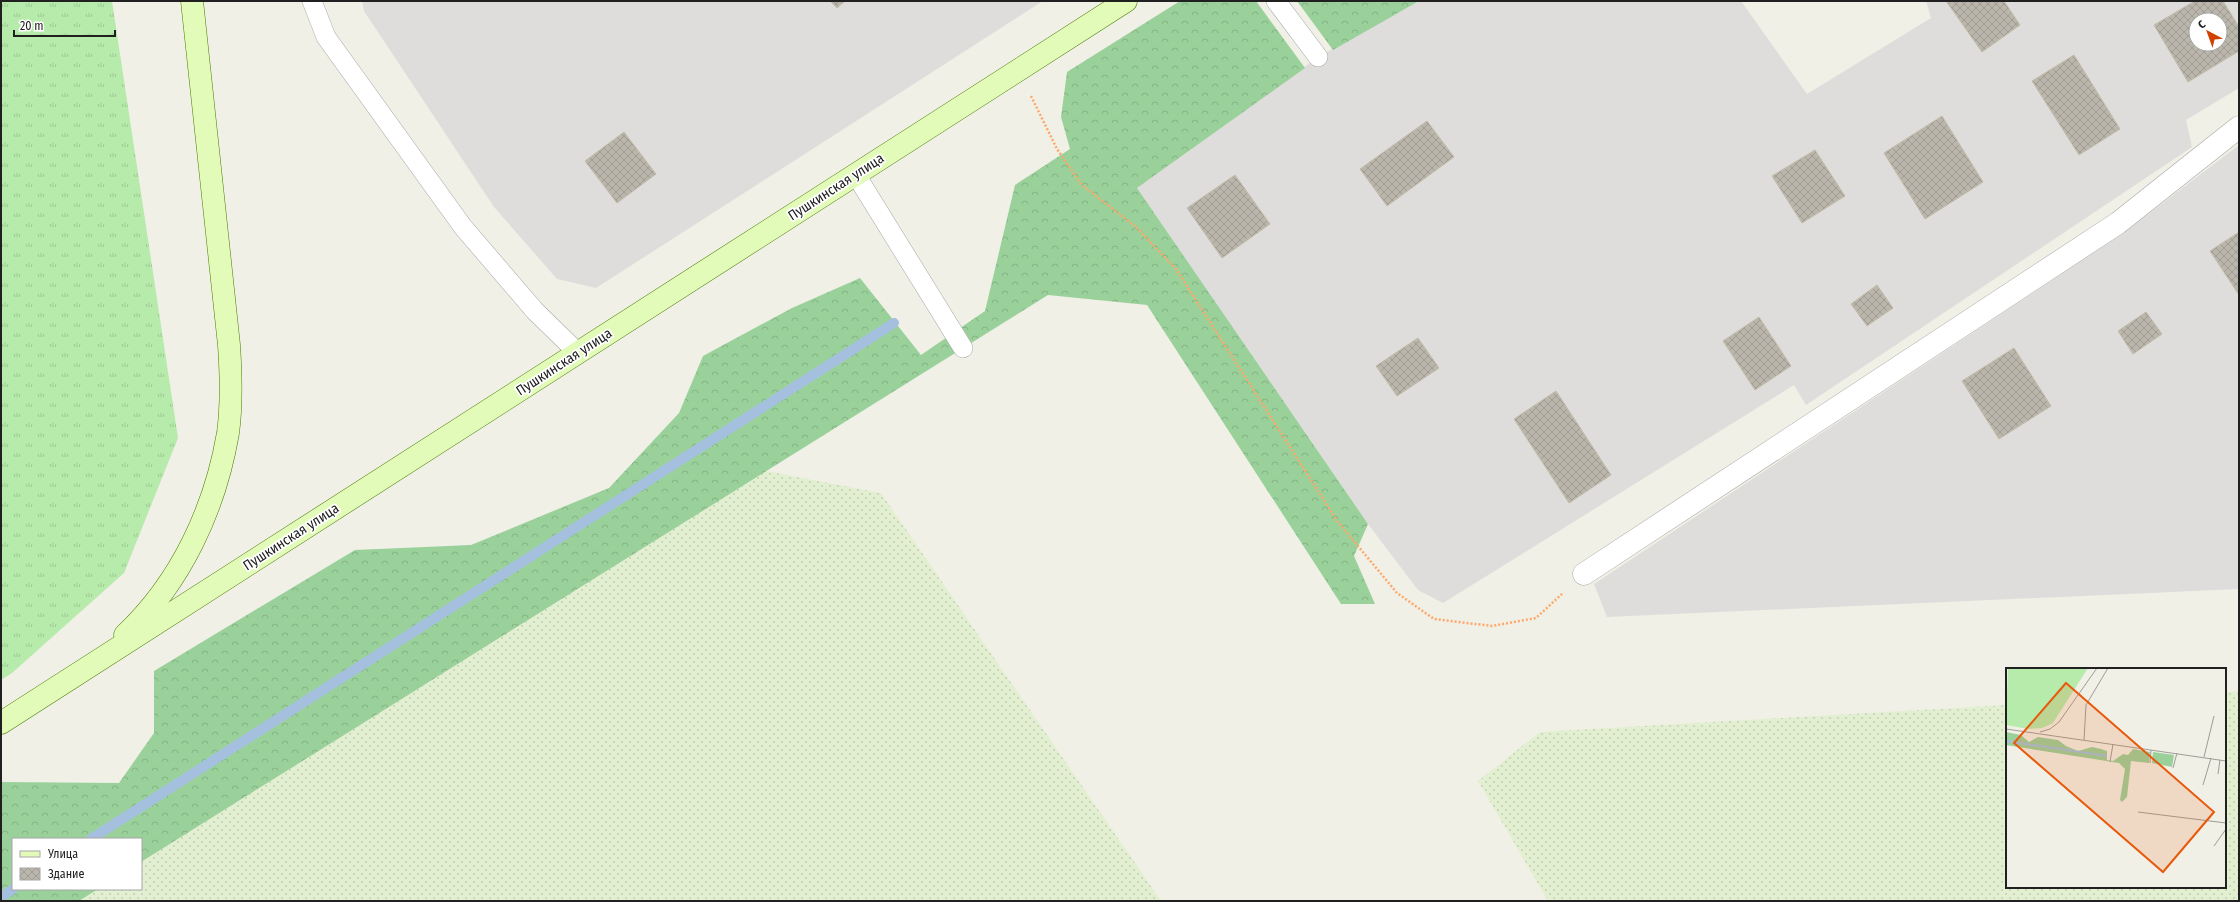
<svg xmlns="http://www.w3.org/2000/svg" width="2240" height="902" viewBox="0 0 2240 902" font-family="'Fira Sans Condensed',sans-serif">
<defs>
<pattern id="farmland-dots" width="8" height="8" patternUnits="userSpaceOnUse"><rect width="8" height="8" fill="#e3efd1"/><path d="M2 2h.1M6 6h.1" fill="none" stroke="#c2cdb3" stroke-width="1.8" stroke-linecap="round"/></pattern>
<pattern id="grass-tufts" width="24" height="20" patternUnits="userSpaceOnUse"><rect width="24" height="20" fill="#b6ebab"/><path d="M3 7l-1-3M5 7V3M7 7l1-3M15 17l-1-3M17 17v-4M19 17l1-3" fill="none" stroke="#9cc993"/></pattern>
<pattern id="forest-crowns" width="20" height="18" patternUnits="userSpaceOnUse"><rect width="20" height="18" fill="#9ad19b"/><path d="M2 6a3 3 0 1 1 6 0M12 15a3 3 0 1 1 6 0" fill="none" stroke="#84b385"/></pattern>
<pattern id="building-cross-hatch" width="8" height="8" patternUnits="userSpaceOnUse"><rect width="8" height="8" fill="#bab6ab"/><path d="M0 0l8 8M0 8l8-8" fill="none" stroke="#a09c93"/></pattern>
</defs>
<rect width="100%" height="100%" fill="#f0f0e6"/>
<!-- residential -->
<g fill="#dedddc" fill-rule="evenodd">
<polygon points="362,1 1043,1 596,288 557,279 494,207 364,11"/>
<path d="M1419 1H1741L1807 94 1931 18 1926 1H2239V88L2186 120 2192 147 1806 405 1794 385 1443 603 1418 590 1368 524 1137 188 1318 57ZM2196 20H2220V44H2196Z"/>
<polygon points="2239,145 2239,589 1607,617 1594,584 2122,234"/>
</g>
<!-- farmland -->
<g fill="url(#farmland-dots)">
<polygon points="766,471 881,493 1161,901 79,901 98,889 141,889 141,862"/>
<polygon points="2239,691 2239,901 1548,901 1478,781 1540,732 2007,705 2007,887 2225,887 2225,692"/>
</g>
<!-- grass -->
<polygon fill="url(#grass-tufts)" points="1,1 112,1 178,438 124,573 12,673 1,680"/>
<!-- forest -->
<g fill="url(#forest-crowns)">
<polygon points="1180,1 1256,1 1305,68 1137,188 1368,524 1354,556 1375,604 1341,604 1147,305 1048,295 141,862 141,839 13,839 13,889 98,889 79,901 1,901 1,782 119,783 154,733 154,671 355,550 471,545 609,488 679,413 703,356 792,308 860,278 921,355 985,311 1015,185 1070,149 1061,117 1067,72"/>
<polygon points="1297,1 1419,1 1333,50"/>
</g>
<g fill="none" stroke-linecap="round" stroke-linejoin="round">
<!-- stream -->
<g stroke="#a5c0df" stroke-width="10">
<polyline points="91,839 894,323"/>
<polyline points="1,897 13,889"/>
</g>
</g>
<!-- building -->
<g fill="url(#building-cross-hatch)" stroke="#c3bca8" fill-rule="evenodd">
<polygon points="830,1 845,1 837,8"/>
<polygon points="1946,1 2004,1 2020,25 1982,52"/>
<path d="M2195 1H2223L2239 27V51L2188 82 2154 25ZM2196 20H2220V44H2196Z"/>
<polygon points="2074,55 2120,129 2079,155 2032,81"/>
<polygon points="1942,116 1983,182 1925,219 1884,153"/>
<polygon points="1427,121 1454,157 1387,206 1360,169"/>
<polygon points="624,132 656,174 617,203 585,161"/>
<polygon points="1815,150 1845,196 1802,223 1772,176"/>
<polygon points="1235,175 1270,224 1222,258 1187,208"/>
<polygon points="2239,232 2239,295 2210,251"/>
<polygon points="1877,285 1893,308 1867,326 1851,304"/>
<polygon points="2146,312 2162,334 2133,354 2118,331"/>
<polygon points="1759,317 1791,366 1755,390 1723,341"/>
<polygon points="1418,338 1439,368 1397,396 1376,366"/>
<polygon points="2014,348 2051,406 1999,439 1962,381"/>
<polygon points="1556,391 1611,475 1569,503 1514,419"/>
</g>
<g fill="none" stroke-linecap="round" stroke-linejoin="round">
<defs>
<g id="service">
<polyline points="312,1 326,37 463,227 535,311 578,353"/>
<polyline points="1276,1 1318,57"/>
<polyline points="856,175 963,348"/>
</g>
<polyline id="minor" points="1584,574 2118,223 2239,127"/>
<g id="secondary">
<path d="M125 635C181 582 215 509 228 433 232 404 231 374 229 345L192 1"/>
<polyline points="1,723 1126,1"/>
</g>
</defs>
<!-- service casing -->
<use href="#service" stroke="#a7a7a7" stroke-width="20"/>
<!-- minor casing -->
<use href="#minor" stroke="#a7a7a7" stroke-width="23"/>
<!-- secondary casing -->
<use href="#secondary" stroke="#487b02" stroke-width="23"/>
<!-- path -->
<polyline stroke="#fda86a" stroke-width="2.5" stroke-dasharray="2 2" stroke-linecap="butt" points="1031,96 1057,149 1082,185 1136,227 1176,269 1338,522 1397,593 1434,619 1492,626 1536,618 1563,593"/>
<!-- service -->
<use href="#service" stroke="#fff" stroke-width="19"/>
<!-- minor -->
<use href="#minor" stroke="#fff" stroke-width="22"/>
<!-- secondary -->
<use href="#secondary" stroke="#e3fbb9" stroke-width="22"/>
</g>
<g text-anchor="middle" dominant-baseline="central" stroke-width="3.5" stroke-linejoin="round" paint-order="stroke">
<!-- street labels -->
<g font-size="14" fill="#202020" stroke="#fff">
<text transform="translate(836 187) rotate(-33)">Пушкинская улица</text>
<text transform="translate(564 362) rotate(-33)">Пушкинская улица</text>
<text transform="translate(291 537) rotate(-33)">Пушкинская улица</text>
</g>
</g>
<!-- overview -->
<g transform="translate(2006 668)">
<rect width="220" height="220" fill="#f0f0e6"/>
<path d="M2 0H82L47 55 36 60 22 61 0 57Z" fill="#b6ebab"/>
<path d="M0 64 15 67 23 74 32 69 52 72 60 78 72 83 86 79 95 81 101 83V92L107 93 117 86 122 87 127 81 144 84 143 95 125 93 121 129 116 134 114 132 119 101 113 95 0 77ZM147 84 168 87 166 99 146 95Z" fill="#9ad19b"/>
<path fill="none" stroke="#a5c0df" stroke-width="2" d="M0 73 101 88"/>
<path fill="none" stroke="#9d9d97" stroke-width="1" d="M0 61 220 93M34 64 44 61 53 54 91 0M78 72 80 37 102 0M198 89 208 48M104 94 107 76M144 95 145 82M167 100 171 85M212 106 214 92M197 117 205 90M132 144 220 155M208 178 220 161"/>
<path fill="#e8590c" fill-opacity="0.15" stroke="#e8590c" stroke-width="2" d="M60 15 208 144 157 204 8 75Z"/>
<rect width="220" height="220" fill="none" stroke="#202020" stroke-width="2"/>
</g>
<!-- border -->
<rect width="2240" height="902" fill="none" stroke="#202020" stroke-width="4"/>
<!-- legend -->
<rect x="12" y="838" width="130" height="52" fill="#ffffff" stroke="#a6a6a6"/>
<rect x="20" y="851" width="20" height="6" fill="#e3fbb9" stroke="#a6a6a6"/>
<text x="48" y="858" font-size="12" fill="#202020">Улица</text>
<rect x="20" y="868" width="20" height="12" fill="url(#building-cross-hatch)" stroke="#a6a6a6"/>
<text x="48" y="878" font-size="12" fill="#202020">Здание</text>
<!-- north arrow -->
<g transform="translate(2208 32) rotate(319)"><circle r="19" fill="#ffffff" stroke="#a6a6a6"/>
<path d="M0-3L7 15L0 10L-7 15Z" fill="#cf4200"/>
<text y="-6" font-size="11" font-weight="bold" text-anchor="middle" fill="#202020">С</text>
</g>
<!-- scale -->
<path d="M14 30v6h101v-6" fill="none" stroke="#202020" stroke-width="2"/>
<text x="20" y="30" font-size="12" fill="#202020" stroke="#ffffff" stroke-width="3" paint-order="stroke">20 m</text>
</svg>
